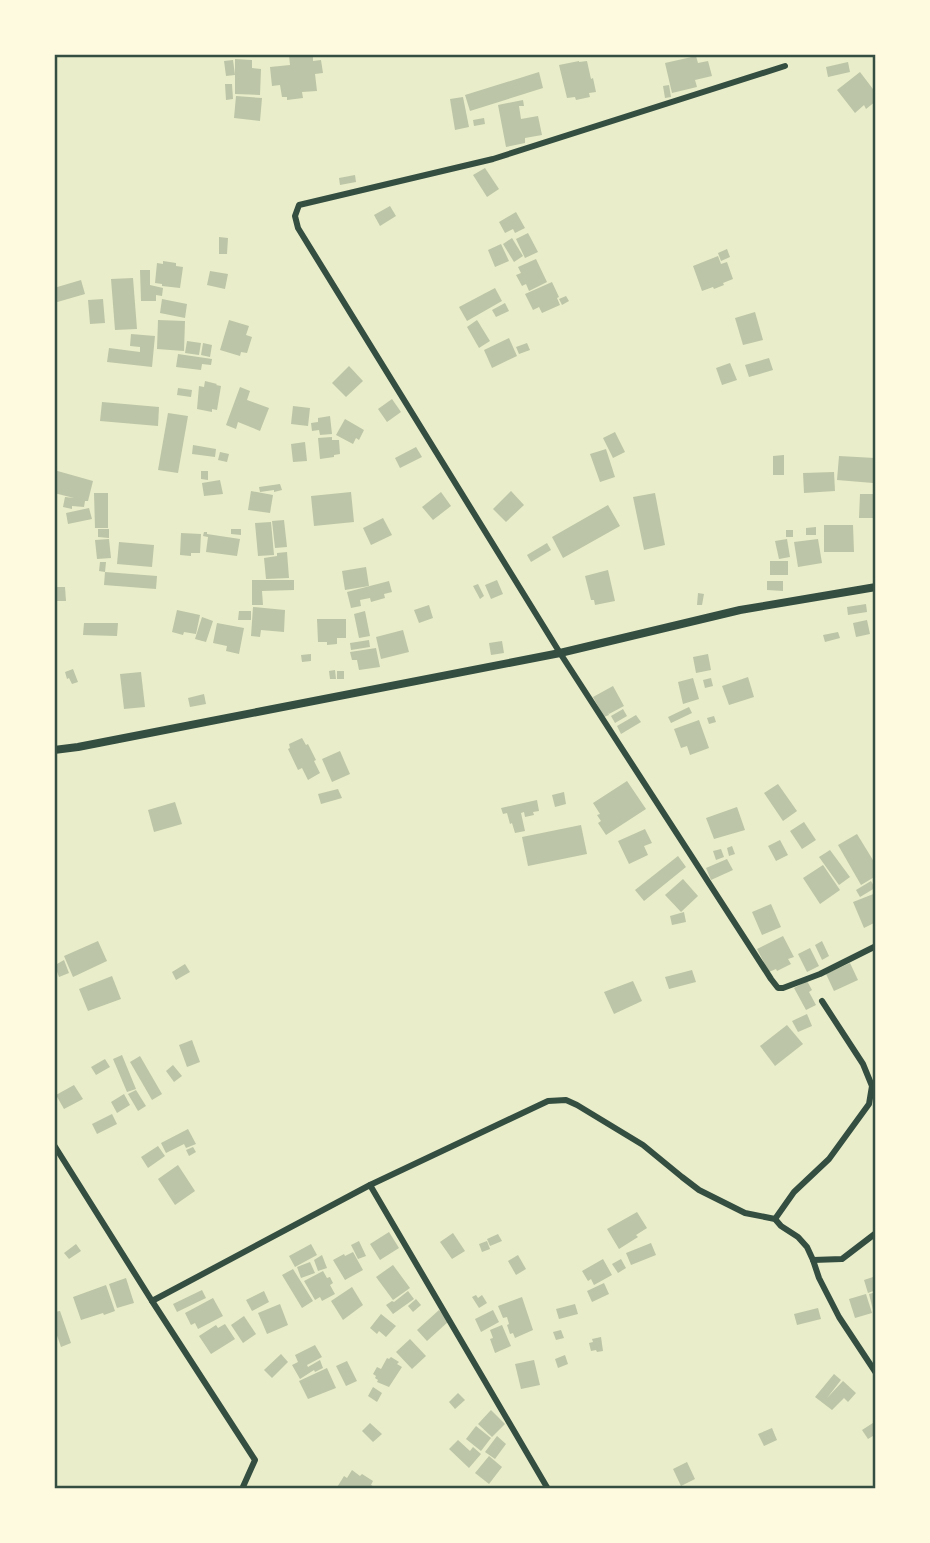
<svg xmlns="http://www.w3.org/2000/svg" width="930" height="1543" viewBox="0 0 930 1543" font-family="Overpass,sans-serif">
<rect width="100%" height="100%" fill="#e9edc9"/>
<!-- building -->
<g fill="#bcc5a7">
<polygon points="313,54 313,61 321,60 323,73 315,74 317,91 302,92 303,98 287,100 287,97 282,97 280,85 272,86 270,67 290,65 289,55"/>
<polygon points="696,56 698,63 708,61 712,76 695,80 697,87 672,93 665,63"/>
<polygon points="235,59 252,60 252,68 261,69 260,95 235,94"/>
<polygon points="233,60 235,75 226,76 224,61"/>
<polygon points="579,61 579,62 587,61 591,79 593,78 596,92 589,93 590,97 576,100 575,97 567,98 559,65"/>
<polygon points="848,62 850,72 828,77 826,67"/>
<polygon points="539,72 543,88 470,111 465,95"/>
<polygon points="860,72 876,93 876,101 866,109 864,105 855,113 837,90"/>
<polygon points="225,84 232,84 233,99 226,100"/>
<polygon points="669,85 671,97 665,98 663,86"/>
<polygon points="236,96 262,98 260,121 234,118"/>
<polygon points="463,97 469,127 455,130 450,99"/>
<polygon points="523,100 524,106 519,106 521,119 538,116 542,135 525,138 525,143 506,147 498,105"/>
<polygon points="484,118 485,124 474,126 473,120"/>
<polygon points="485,168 499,189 487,197 473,175"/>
<polygon points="355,175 356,182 340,185 339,178"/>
<polygon points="390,206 396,216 380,226 374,215"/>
<polygon points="516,212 525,228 515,233 513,229 505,233 499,222"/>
<polygon points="528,233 538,252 525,258 516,239"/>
<polygon points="219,237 228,238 227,254 219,254"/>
<polygon points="512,238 523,256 514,262 503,244"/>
<polygon points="501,244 509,261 495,267 488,250"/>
<polygon points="727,249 730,257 721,261 718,253"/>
<polygon points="718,256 721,264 727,262 733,279 723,283 724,285 714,289 713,287 702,291 693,266"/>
<polygon points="536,259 547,282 529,291 526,284 522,286 516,275 521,273 518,267"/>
<polygon points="163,261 176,263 176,266 183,267 180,288 162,286 162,284 155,283 157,263 163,264"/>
<polygon points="140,270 150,270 150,285 163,288 162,296 156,295 156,301 141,301"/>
<polygon points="210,271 228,274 225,289 207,285"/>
<polygon points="133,278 137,329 115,330 111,279"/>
<polygon points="81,280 85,294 54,303 54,288"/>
<polygon points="552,282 559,297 557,298 560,305 542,313 539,307 533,310 525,294"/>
<polygon points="495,288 502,301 467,321 459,307"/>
<polygon points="566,296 569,301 562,305 559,299"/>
<polygon points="103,299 105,323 90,324 88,300"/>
<polygon points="162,299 187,304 185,318 160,313"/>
<polygon points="505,303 509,311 496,317 492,310"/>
<polygon points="755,312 763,340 743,345 735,318"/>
<polygon points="158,320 185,321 184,351 157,349"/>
<polygon points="229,320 249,326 246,335 252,337 247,353 241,352 240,356 220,350"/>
<polygon points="477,320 490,341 479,348 467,327"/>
<polygon points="131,334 155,336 152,367 107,362 109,348 140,352 140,347 130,346"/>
<polygon points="509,338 517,356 492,368 484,350"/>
<polygon points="187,341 201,343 199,355 185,353"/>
<polygon points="203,343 212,345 210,357 201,355"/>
<polygon points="527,343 530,350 519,354 516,347"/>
<polygon points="178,354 212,359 211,365 202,364 201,370 176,367"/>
<polygon points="769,358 773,370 749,377 745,365"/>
<polygon points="730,363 737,380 722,385 716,368"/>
<polygon points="349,366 363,381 346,397 332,383"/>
<polygon points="205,381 217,384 216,385 221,386 217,410 212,409 212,412 197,409 199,386 204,387"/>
<polygon points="240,387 250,391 247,400 269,408 260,431 238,422 236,429 226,425"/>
<polygon points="178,388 192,390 191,397 177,395"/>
<polygon points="392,399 401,412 387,422 378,409"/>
<polygon points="102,402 159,407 158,426 100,421"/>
<polygon points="293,406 310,408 308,426 291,424"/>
<polygon points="168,413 188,416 178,473 158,470"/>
<polygon points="330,416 332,434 320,435 319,430 312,431 311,423 318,422 318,418"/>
<polygon points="345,419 364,430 359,440 356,438 353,444 336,435"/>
<polygon points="615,432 625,452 613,458 603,438"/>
<polygon points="332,437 332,440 339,440 340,454 334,455 334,457 320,459 318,438"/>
<polygon points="305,442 307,461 293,462 291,444"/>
<polygon points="193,445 216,449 215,457 192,454"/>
<polygon points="416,447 422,457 400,468 395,458"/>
<polygon points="606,449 615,477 600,482 590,454"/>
<polygon points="220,452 229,454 227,462 218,460"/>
<polygon points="784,455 784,475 773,475 773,456"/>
<polygon points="839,456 875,458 873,483 837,480"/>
<polygon points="54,470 93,481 88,501 85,501 84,507 72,506 72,509 63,507 65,497 74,498 54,493"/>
<polygon points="201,471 208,471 208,480 201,479"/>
<polygon points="834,472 835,491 804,493 803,473"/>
<polygon points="220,480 223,494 204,496 202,483"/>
<polygon points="280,484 282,490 274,492 274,490 260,492 259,487"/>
<polygon points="251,491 273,495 270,513 248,510"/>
<polygon points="511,491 524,505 506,522 493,509"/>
<polygon points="351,492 354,522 314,526 311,496"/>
<polygon points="441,492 451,506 433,520 422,507"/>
<polygon points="94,493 108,493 108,528 95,528"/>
<polygon points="655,493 665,545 644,550 633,497"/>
<polygon points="860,494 876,494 875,518 859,518"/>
<polygon points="608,505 620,526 563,558 552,537"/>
<polygon points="89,508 92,519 68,524 66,513"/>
<polygon points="383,518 392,535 371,545 363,528"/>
<polygon points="284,520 287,547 275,548 272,521"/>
<polygon points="271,522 274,555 258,556 255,523"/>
<polygon points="824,525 853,525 854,552 824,552"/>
<polygon points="816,527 816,535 806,535 806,528"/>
<polygon points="98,529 109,529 109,538 98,537"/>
<polygon points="231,529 241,529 241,535 231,534"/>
<rect x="786" y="530" width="7" height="7"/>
<polygon points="204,532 207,532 207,534 240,539 237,556 206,552 208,537 203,536"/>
<polygon points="181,533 201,534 200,553 191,553 191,556 180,555"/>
<polygon points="109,539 111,558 97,559 95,540"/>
<polygon points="787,539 790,557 779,559 775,541"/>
<polygon points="818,539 822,563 798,567 794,542"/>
<polygon points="119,542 154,545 152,567 117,564"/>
<polygon points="547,543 551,550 531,562 527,555"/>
<polygon points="287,552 289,578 266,579 264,558 277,556 277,553"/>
<rect x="770" y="561" width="18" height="14"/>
<polygon points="100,562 106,562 105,572 99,571"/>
<polygon points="366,567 369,586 345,590 342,571"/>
<polygon points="608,570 615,601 595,605 594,600 591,600 585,576"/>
<polygon points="105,572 157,576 156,589 104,585"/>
<polygon points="252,580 294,580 294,590 262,591 263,605 252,605"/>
<polygon points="497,580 503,594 491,599 485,585"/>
<polygon points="389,581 392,592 384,594 385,598 371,602 370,598 360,600 361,606 351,608 347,592"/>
<polygon points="767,581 783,581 783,591 767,590"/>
<polygon points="478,584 484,596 480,599 473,586"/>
<polygon points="54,587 65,587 66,601 54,601"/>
<polygon points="698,593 704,594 702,605 697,605"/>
<polygon points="866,604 867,612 848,615 847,607"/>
<polygon points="429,605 433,618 419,623 414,610"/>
<polygon points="253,607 285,610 284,632 261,630 260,637 251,636"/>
<polygon points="177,610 200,615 196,634 184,632 183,635 172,632"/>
<polygon points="239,611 251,611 251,620 238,620"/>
<polygon points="365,611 370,636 359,638 354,614"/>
<polygon points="202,617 213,621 206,642 195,639"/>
<polygon points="317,619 346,619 346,638 337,638 337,644 327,645 327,642 318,642"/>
<polygon points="867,620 870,634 856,637 853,623"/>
<polygon points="84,623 118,623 117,636 83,635"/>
<polygon points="217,623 244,628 239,654 226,651 227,646 213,643"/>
<polygon points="403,630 409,652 381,659 376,637"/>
<polygon points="838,632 840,638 825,642 823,635"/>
<polygon points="369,640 370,647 351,650 350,643"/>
<polygon points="502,641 504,653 491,655 489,643"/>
<polygon points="376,648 380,667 359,670 357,660 352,660 350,652"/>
<polygon points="311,654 311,661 302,662 301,655"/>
<polygon points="708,654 711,670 696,673 693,657"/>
<polygon points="73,669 78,682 72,684 69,678 67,679 65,672"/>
<polygon points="335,670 336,679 330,679 329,671"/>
<rect x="337" y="671" width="7" height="8"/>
<polygon points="141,672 145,707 124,709 120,674"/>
<polygon points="748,677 754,697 729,705 722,686"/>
<polygon points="693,678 699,699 683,704 678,682"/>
<polygon points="711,678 713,686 705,688 703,680"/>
<polygon points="613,686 624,706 609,714 608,712 609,715 604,717 593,697"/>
<polygon points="204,694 206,704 190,707 188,698"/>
<polygon points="689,707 692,713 671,723 668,717"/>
<polygon points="623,709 627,716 615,723 611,716"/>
<polygon points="636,715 641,722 621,734 617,726"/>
<polygon points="714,716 716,722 709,724 707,718"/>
<polygon points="699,720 709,748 690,755 687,746 681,748 674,729"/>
<polygon points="302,738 306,745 308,744 316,760 314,761 320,773 308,780 302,768 298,770 288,749 290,748 289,744"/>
<polygon points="340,751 350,774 332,782 322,759"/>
<polygon points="627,781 646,809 606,835 598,823 601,821 597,815 600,814 593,803"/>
<polygon points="778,784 797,811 783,821 764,793"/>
<polygon points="338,789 342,798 321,804 318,794"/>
<polygon points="564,792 566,804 555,807 552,795"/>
<polygon points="537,800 539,811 533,812 534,815 525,817 524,812 521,813 525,831 515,833 512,823 510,824 507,813 503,814 501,808"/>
<polygon points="175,802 182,824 154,832 148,810"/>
<polygon points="737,807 745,830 714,839 706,818"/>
<polygon points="804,822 816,840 802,849 790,831"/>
<polygon points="581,825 587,854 528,866 522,837"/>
<polygon points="645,829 652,843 644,846 648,855 629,864 618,841"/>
<polygon points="857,834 876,865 876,876 861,885 838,845"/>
<polygon points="780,840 788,855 776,861 768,846"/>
<polygon points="732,846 735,854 729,856 727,848"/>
<polygon points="721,849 724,857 716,860 713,851"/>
<polygon points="830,850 850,877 839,885 819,857"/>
<polygon points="678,856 686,867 644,901 635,890"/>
<polygon points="727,859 733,870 711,880 706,868"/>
<polygon points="823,865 840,890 820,904 803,878"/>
<polygon points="683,879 698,896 681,912 665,895"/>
<polygon points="871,881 875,888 860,897 856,890"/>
<polygon points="876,893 876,922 864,928 853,902"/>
<polygon points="771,904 781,927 762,935 752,912"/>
<polygon points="684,912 686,922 672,925 670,916"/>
<polygon points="783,936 794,957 788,959 791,964 777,971 776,969 769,972 757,949"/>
<polygon points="98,941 107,961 73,977 64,956"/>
<polygon points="822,941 829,956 822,960 815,945"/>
<polygon points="810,948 819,966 807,972 798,954"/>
<polygon points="64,960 69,973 59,977 54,963 56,962 57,964"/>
<polygon points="850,963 858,980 834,991 826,974"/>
<polygon points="185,964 190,972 176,980 172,972"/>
<polygon points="692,970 696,982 669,989 665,977"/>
<polygon points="112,976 121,999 88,1011 79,989"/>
<polygon points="633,981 642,1001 614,1014 604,992"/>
<polygon points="807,981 812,990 809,992 816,1005 806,1010 794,988"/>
<polygon points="807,1014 812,1026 798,1032 792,1021"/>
<polygon points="787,1025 803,1044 775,1066 760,1046"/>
<polygon points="192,1040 200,1062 187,1067 179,1045"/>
<polygon points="122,1055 136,1089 127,1092 113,1059"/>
<polygon points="140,1056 162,1094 152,1100 130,1062"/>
<polygon points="105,1059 110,1067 96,1075 91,1067"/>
<polygon points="173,1065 182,1076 174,1082 166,1071"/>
<polygon points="74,1085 83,1099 64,1109 56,1095"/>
<polygon points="136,1090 146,1106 138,1111 128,1094"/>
<polygon points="124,1094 130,1105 117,1113 111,1102"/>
<polygon points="112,1114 117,1124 97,1134 92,1124"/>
<polygon points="188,1129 196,1144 186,1148 184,1144 166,1153 161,1143"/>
<polygon points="158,1146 165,1156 148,1168 141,1157"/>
<polygon points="193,1147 196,1152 189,1156 186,1150"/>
<polygon points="178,1165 195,1191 175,1205 158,1179"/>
<polygon points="637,1212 647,1228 636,1235 638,1237 619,1249 607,1229"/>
<polygon points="389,1232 399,1248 380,1260 370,1244"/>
<polygon points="453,1233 465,1251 452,1259 440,1242"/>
<polygon points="498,1234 502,1241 490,1246 487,1239"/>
<polygon points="359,1241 366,1256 358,1259 351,1245"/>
<polygon points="487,1241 490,1249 482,1252 479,1244"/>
<polygon points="651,1243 656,1255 631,1265 626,1253"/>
<polygon points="76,1244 81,1251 69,1259 64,1253"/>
<polygon points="311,1244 317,1255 295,1267 289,1256"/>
<polygon points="353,1252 363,1270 345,1280 333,1260 344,1254 345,1256"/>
<polygon points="322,1255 327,1268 318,1271 314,1260"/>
<polygon points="518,1255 526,1269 516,1275 508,1261"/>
<polygon points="603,1259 612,1275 594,1285 591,1279 588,1281 582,1271"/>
<polygon points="621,1259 626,1268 618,1273 612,1264"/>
<polygon points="310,1262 315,1273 301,1278 297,1267"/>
<polygon points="393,1265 410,1288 393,1300 376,1277"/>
<polygon points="293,1269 313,1301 302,1308 282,1275"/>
<polygon points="323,1271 327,1278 330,1277 333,1283 330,1285 335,1294 322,1301 320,1297 315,1300 304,1281"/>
<polygon points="876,1276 876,1290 868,1293 864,1280"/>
<polygon points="126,1278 134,1303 117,1308 109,1284"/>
<polygon points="604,1283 609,1294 592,1302 587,1291"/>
<polygon points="106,1285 115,1311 104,1315 103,1313 81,1320 73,1297"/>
<polygon points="352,1287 363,1305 343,1320 331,1301"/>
<polygon points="202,1290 206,1298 177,1312 173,1304"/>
<polygon points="264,1291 269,1302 252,1311 246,1300"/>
<polygon points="408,1291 414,1299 393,1314 386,1305 392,1301 394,1302"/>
<polygon points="876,1292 876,1318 875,1318 869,1294"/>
<polygon points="866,1294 872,1313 855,1318 849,1299"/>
<polygon points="476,1295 478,1298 482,1295 487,1303 479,1308 472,1297"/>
<polygon points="522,1297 533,1330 515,1338 513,1333 510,1334 507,1325 509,1324 507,1317 503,1318 498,1306"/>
<polygon points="213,1298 223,1316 198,1329 195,1323 191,1325 185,1313"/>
<polygon points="416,1299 421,1305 413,1312 408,1306"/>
<polygon points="280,1304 288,1325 267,1334 258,1313"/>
<polygon points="575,1304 578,1314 559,1319 556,1309"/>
<polygon points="818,1308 821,1319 797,1325 794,1314"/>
<polygon points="439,1310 449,1321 427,1341 417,1330"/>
<polygon points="493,1310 499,1322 481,1332 475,1319"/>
<polygon points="60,1311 71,1343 61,1347 54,1327 54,1312"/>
<polygon points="381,1314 396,1326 386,1337 379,1331 377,1334 370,1328"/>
<polygon points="244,1316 256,1334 243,1343 231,1325"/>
<polygon points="225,1324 235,1339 211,1354 199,1336 216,1325 218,1328"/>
<polygon points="502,1325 511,1346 495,1353 490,1339 493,1338 490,1330"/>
<polygon points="561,1330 564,1338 556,1340 553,1332"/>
<polygon points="601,1337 603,1351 597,1352 596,1350 591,1351 589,1343 593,1342 592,1339"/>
<polygon points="410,1339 426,1356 412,1369 396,1352"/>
<polygon points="315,1345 322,1357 307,1365 308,1367 320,1360 323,1368 315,1372 314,1370 300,1379 292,1365 298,1362 295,1355"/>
<polygon points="281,1354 288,1362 272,1378 264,1370"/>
<polygon points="565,1355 568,1364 558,1368 555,1359"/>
<polygon points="391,1357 399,1362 397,1364 402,1367 389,1387 377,1382 378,1380 375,1378 376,1376 373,1374 377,1367 381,1369 387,1358 389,1359"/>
<polygon points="534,1360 540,1385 521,1389 515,1364"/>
<polygon points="347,1361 357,1381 346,1386 336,1366"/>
<polygon points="327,1368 336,1388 308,1399 299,1381"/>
<polygon points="834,1374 841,1380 827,1398 843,1381 856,1393 848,1402 844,1398 832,1410 815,1397"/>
<polygon points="373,1387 382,1393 377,1402 368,1396"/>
<polygon points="458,1393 465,1400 455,1409 449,1402"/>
<polygon points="491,1410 505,1424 492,1437 478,1424"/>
<polygon points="876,1421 876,1434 868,1439 862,1430"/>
<polygon points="370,1423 382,1434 373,1442 362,1431"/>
<polygon points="476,1426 491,1438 481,1451 466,1439"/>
<polygon points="772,1428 777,1440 764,1446 758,1434"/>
<polygon points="497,1436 506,1444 495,1459 485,1452"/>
<polygon points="458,1440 470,1451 473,1447 481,1454 469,1468 449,1449"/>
<polygon points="489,1456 502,1467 489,1484 475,1473"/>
<polygon points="687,1462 695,1479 681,1486 673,1469"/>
<polygon points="352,1470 360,1476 362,1474 373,1481 371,1485 378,1489 336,1489 344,1476 347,1478"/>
</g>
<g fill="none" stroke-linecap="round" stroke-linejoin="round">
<!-- minor -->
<g stroke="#344e41" stroke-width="6">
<polyline points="785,66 493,159 299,205 295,216 298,228 560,653 771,979 778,988 783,988 820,974 876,946"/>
<polyline points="54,1145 152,1301 370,1185 548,1101 566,1100 577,1105 643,1145 682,1177 699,1190 745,1213 775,1219 781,1226 798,1237 807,1247 813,1260 819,1278 839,1317 876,1373"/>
<polyline points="370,1185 548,1489"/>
<polyline points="775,1219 794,1192 829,1159 869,1104 872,1086 863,1064 822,1001"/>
<polyline points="813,1260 842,1259 876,1233"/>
<polyline points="152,1301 255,1460 242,1489"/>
</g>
<!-- tertiary -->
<polyline stroke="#344e41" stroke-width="8" points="54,750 78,747 560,653 740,610 876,587"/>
</g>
<!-- border -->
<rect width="930" height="1543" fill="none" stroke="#fefae0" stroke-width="112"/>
<rect x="56" y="56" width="818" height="1431" fill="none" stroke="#344e41" stroke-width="2.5"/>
</svg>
